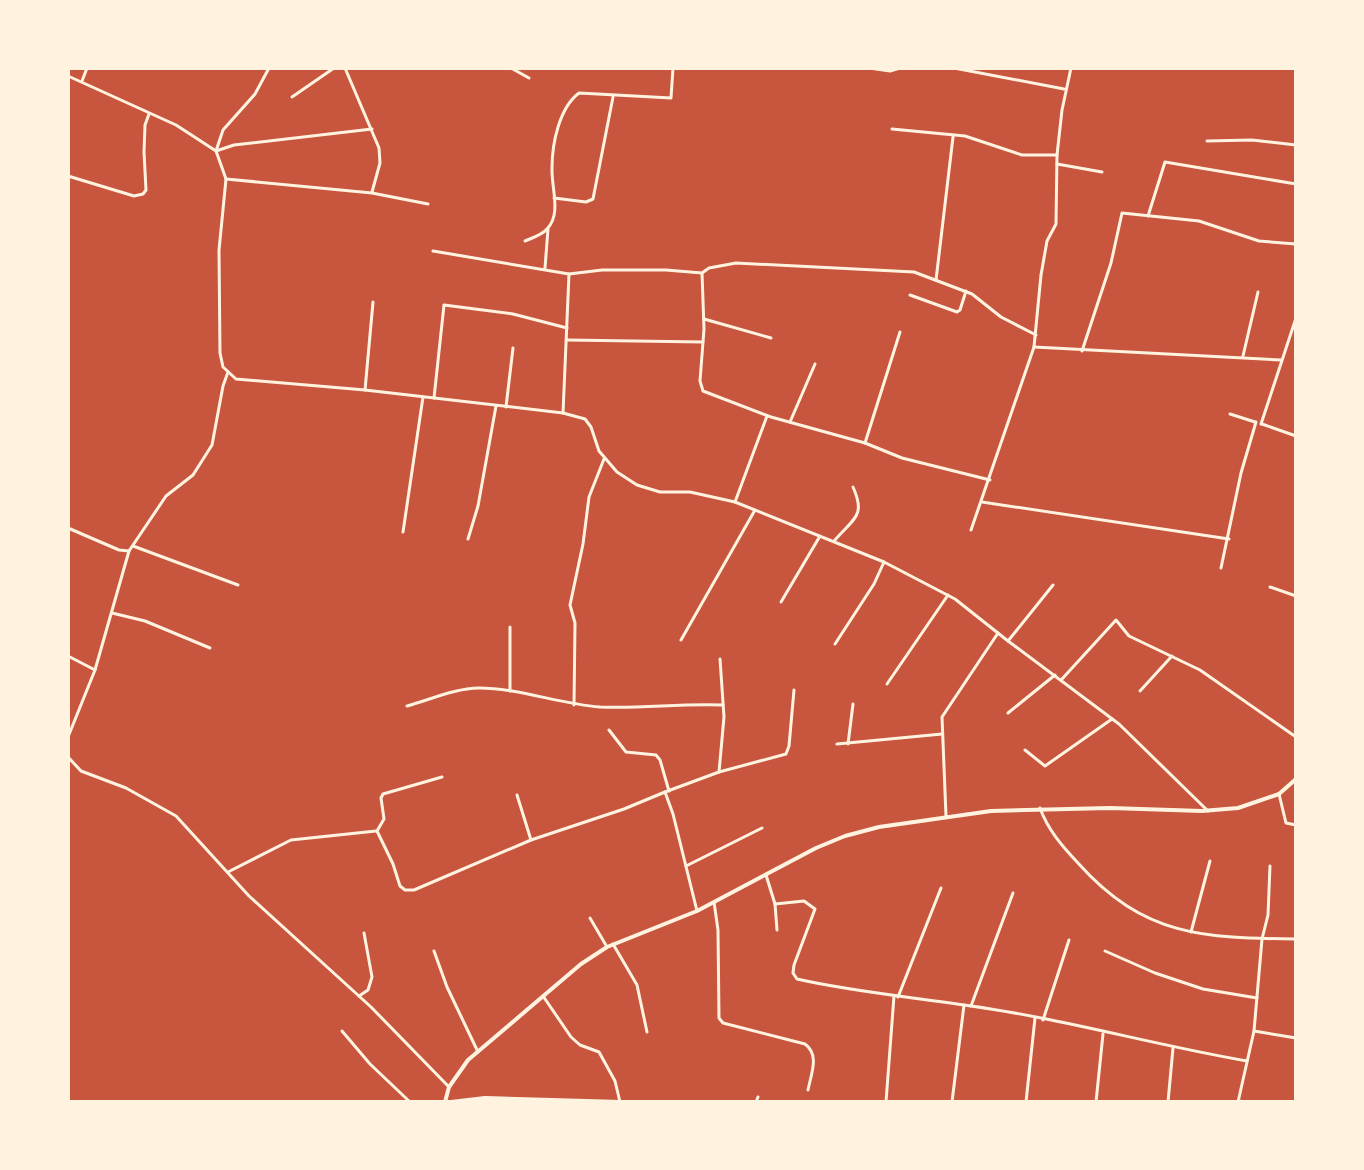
<svg xmlns="http://www.w3.org/2000/svg" width="1364" height="1170" viewBox="0 0 1364 1170" font-family="Montserrat,sans-serif">
<rect width="100%" height="100%" fill="#c8553d"/>
<g fill="none" stroke-linecap="round" stroke-linejoin="round">
<!-- minor -->
<g stroke="#fff3e0" stroke-width="3">
<polyline points="345,68 379,148 380,163 372,192"/>
<polyline points="511,68 529,78"/>
<polyline points="869,68 890,71 900,68"/>
<polyline points="954,68 1064,89"/>
<polyline points="68,76 176,125 216,151 226,179 219,250 220,353 223,367 236,379 365,390 563,413 585,419 591,427 599,451 617,472 637,485 660,492 690,492 735,502 884,562 955,599 1008,641 1119,724 1208,811"/>
<polyline points="82,81 87,68"/>
<polyline points="292,97 334,68"/>
<polyline points="892,129 965,136 1022,155 1057,155"/>
<polyline points="1207,141 1252,140 1296,145"/>
<polyline points="216,151 234,145 372,129"/>
<polyline points="216,151 223,130 255,94 269,68"/>
<polyline points="1057,164 1102,172"/>
<polyline points="68,176 134,196 143,194 146,190 144,152 145,125 149,114"/>
<polyline points="226,179 372,193 428,204"/>
<polyline points="554,198 586,202 593,199 613,97"/>
<polyline points="1148,216 1165,162 1296,184"/>
<path d="M525 241C532 238 542 235 547 229 562 214 551 187 552 168 552 144 559 108 579 93L671 98 673 68"/>
<polyline points="433,251 569,274 602,270 666,270 702,273"/>
<polyline points="545,268 548,229"/>
<polyline points="936,280 953,137"/>
<polyline points="910,295 957,312 960,310 966,291"/>
<polyline points="704,319 771,338"/>
<polyline points="567,340 703,342"/>
<polyline points="1034,347 1281,360"/>
<polyline points="1082,351 1111,263 1122,213 1199,221 1259,241 1296,244"/>
<polyline points="1243,356 1258,292"/>
<polyline points="365,390 373,302"/>
<polyline points="434,398 444,305 513,314 567,328"/>
<polyline points="506,407 513,348"/>
<polyline points="563,413 569,274"/>
<polyline points="1230,414 1255,422"/>
<polyline points="790,422 815,364"/>
<polyline points="1261,424 1296,318"/>
<polyline points="1262,424 1296,436"/>
<polyline points="865,443 900,332"/>
<polyline points="990,480 902,458 865,443 771,417 703,391 700,381 704,329 702,273 709,268 736,263 914,272 972,294 1001,317 1036,335"/>
<polyline points="735,502 767,416"/>
<polyline points="982,502 1229,539"/>
<polyline points="68,528 119,550 129,551 166,496 193,475 212,445 223,386 228,372"/>
<polyline points="971,530 1034,347 1041,275 1047,241 1056,224 1057,155 1062,110 1071,68"/>
<polyline points="403,532 423,397"/>
<polyline points="468,539 478,506 496,406"/>
<path d="M835 540C854 518 866 516 853 487"/>
<polyline points="133,546 238,585"/>
<polyline points="1221,568 1241,473 1256,422"/>
<polyline points="1270,587 1296,596"/>
<polyline points="781,602 820,536"/>
<polyline points="112,613 145,621 210,648"/>
<polyline points="510,627 510,691"/>
<polyline points="681,640 755,510"/>
<polyline points="1008,641 1053,585"/>
<polyline points="835,644 874,584 884,562"/>
<polyline points="68,656 95,670"/>
<polyline points="1062,679 1116,620 1129,636 1200,670 1296,737"/>
<polyline points="887,684 948,595"/>
<polyline points="1140,691 1172,656"/>
<polyline points="574,705 575,623 570,605 583,544 589,497 604,459"/>
<path d="M407 706C429 700 456 688 479 688 519 688 559 704 600 707 641 709 682 703 723 705"/>
<polyline points="1008,713 1055,675"/>
<polyline points="609,730 626,752 656,755 660,760 669,791"/>
<polyline points="68,737 95,670 129,551"/>
<polyline points="837,744 942,734"/>
<polyline points="848,744 853,704"/>
<polyline points="1025,750 1045,766 1112,719"/>
<polyline points="68,757 81,771 126,788 176,816 249,896 371,1007 449,1087"/>
<polyline points="719,772 724,717 720,659"/>
<polyline points="442,777 383,794 381,798 384,819 377,831 393,864 400,886 405,890 414,890 531,840 624,809 665,792 673,814 697,911"/>
<polyline points="665,792 719,772 786,754 789,746 794,690"/>
<polyline points="1279,794 1286,823 1296,825"/>
<polyline points="517,795 531,840"/>
<path d="M1040 808C1048 830 1062 846 1078 863 1144 937 1204 938 1296 939"/>
<polyline points="946,816 942,717 998,633"/>
<polyline points="686,866 762,828"/>
<polyline points="228,872 291,840 376,831"/>
<polyline points="766,875 775,904 777,930"/>
<path d="M714 902 718 930 719 1018 723 1023 805 1044C820 1055 811 1074 808 1090"/>
<path d="M775 904 804 901 815 909 794 965 793 973 797 979C854 992 913 997 971 1006 1064 1019 1154 1045 1247 1061"/>
<polyline points="590,918 607,947"/>
<polyline points="1191,932 1210,861"/>
<polyline points="613,944 637,985 647,1032"/>
<polyline points="434,951 447,987 478,1052"/>
<polyline points="1105,951 1155,973 1203,989 1257,998"/>
<polyline points="359,996 368,990 372,977 364,933"/>
<polyline points="543,996 571,1037 580,1045 599,1052 615,1081 620,1102"/>
<polyline points="898,997 941,888"/>
<polyline points="971,1006 1013,893"/>
<polyline points="1043,1020 1069,940"/>
<polyline points="342,1031 370,1064 410,1102"/>
<polyline points="1254,1031 1296,1038"/>
<polyline points="1238,1101 1247,1102"/>
<polyline points="756,1102 758,1097"/>
<polyline points="886,1102 894,996"/>
<polyline points="952,1102 964,1005"/>
<polyline points="1026,1102 1035,1018"/>
<polyline points="1096,1102 1103,1034"/>
<polyline points="1168,1102 1173,1048"/>
<polyline points="1238,1102 1254,1031 1262,939 1268,915 1270,866"/>
</g>
<!-- tertiary -->
<polyline stroke="#fff3e0" stroke-width="4" points="445,1102 449,1087 468,1060 581,964 607,947 697,911 816,848 845,836 879,827 991,811 1110,808 1202,811 1238,808 1279,794 1296,779"/>
<!-- secondary -->
<polyline stroke="#fff3e0" stroke-width="4" points="451,1102 485,1098 621,1102"/>
</g>
<!-- border -->
<rect width="1364" height="1170" fill="none" stroke="#fff3e0" stroke-width="140"/>
</svg>
